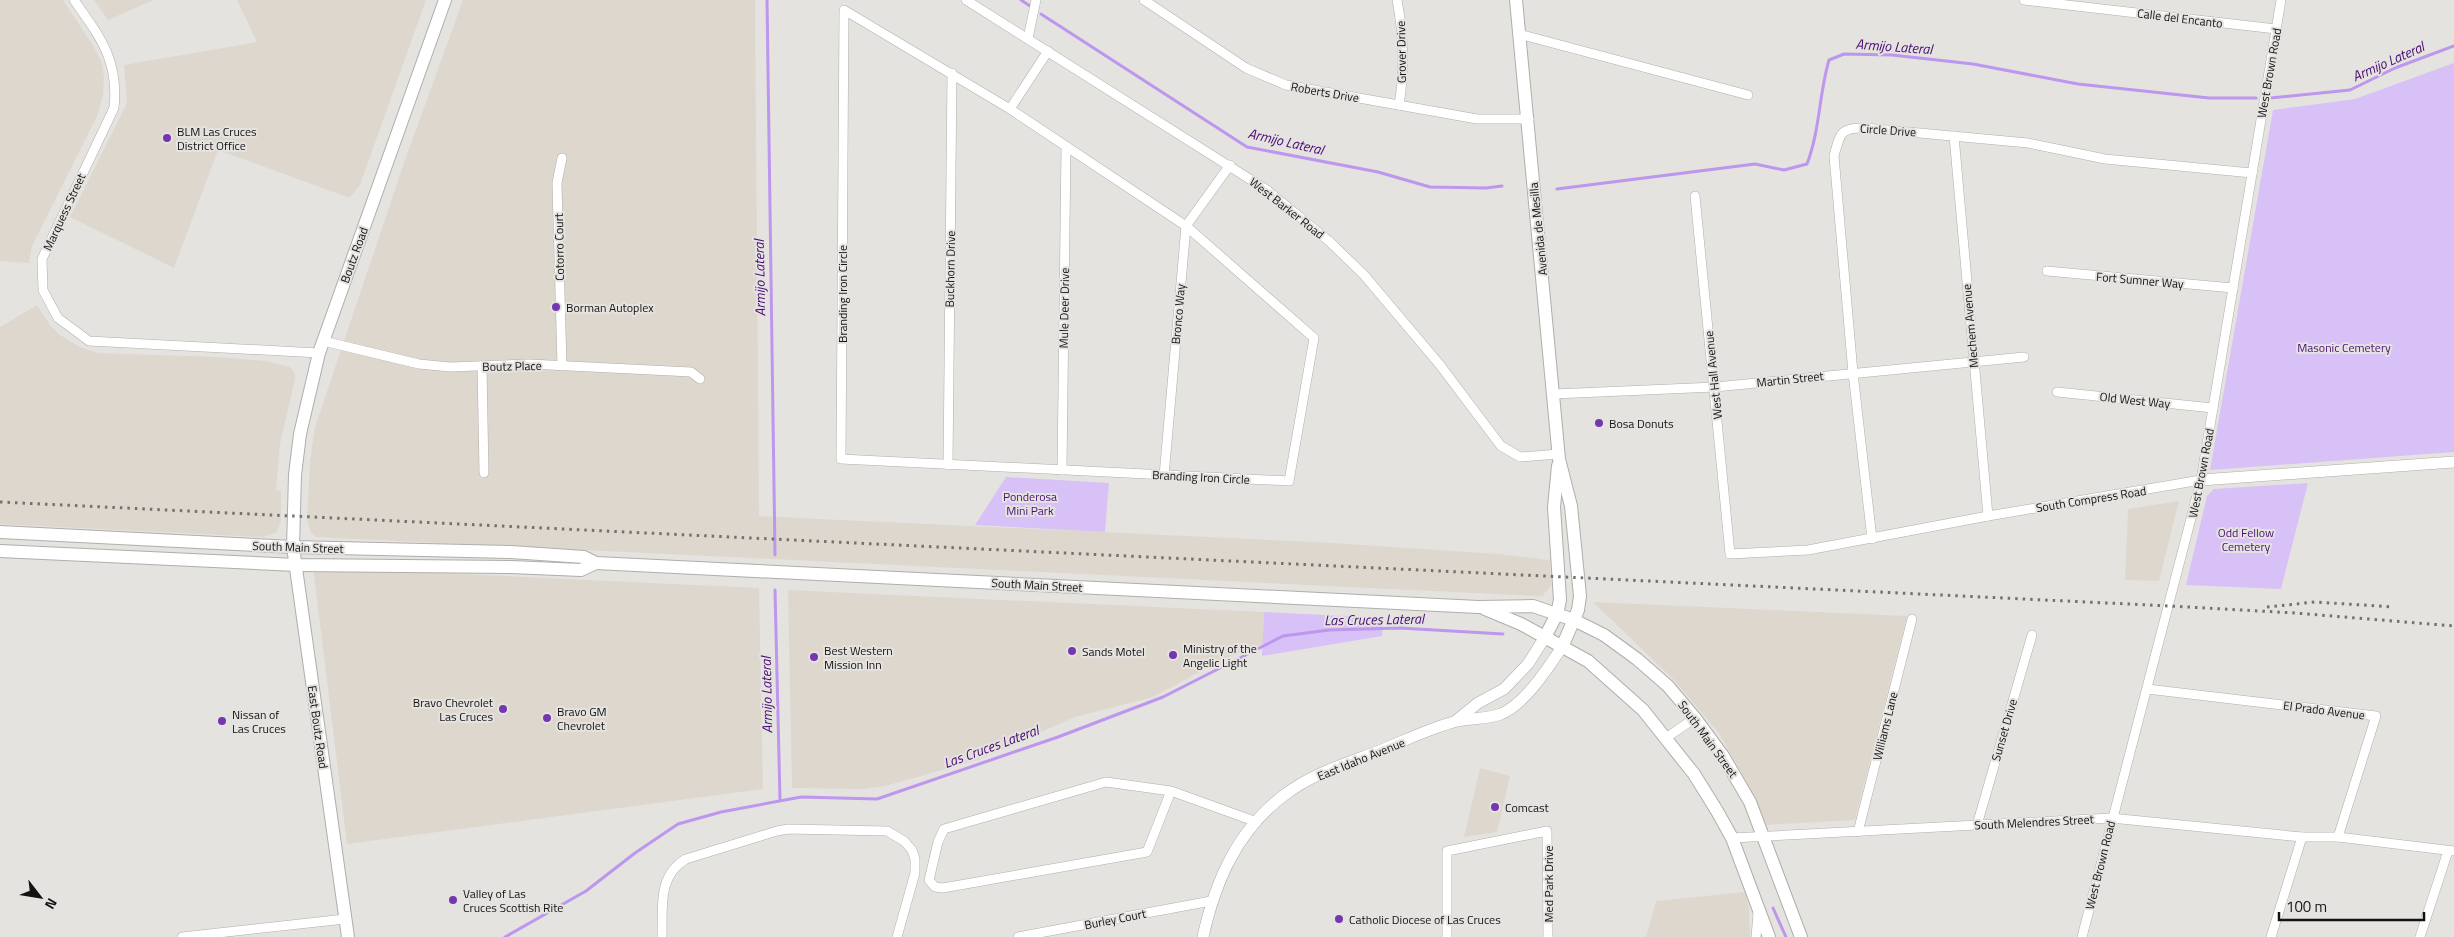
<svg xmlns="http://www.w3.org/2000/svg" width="2454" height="937" viewBox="0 0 2454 937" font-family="'Titillium Web',sans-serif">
<rect width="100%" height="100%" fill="#e5e3e0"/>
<!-- built -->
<g fill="#ded7ce">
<polygon points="0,0 63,0 94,47 102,63 104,78 103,95 98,114 32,246 29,263 0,261"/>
<polygon points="94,0 154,0 108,20"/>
<polygon points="237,0 426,0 360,185 350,198 218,150 174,268 70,217 127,103 124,65 257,42"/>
<polygon points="463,0 755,0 759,516 1334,543 1497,554 1550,560 1551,586 1542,596 1536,596 316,537 311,533 307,520 310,461 315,427 405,160"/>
<polygon points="37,305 50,325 60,335 80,347 98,353 217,357 265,361 290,367 294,372 295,379 280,444 276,490 281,491 281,521 277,532 263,537 0,524 0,327"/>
<polygon points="2179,501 2159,581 2125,580 2128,509"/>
<polygon points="313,567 759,588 763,789 347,844"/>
<polygon points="788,590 1264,612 1263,644 1226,658 1153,697 1075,717 978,760 885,786 863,789 792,788"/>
<polygon points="1593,602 1907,616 1855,820 1765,825 1747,783 1719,733 1672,678"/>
<polygon points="1480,768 1510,776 1497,832 1464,837"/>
<polygon points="1745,892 1749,907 1750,937 1646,937 1656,901"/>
</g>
<!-- green -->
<g fill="#d8c1f6">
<polygon points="2454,63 2454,452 2210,470 2273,110 2355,99"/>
<polygon points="1006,477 1109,483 1105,532 975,525"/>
<polygon points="2308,483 2281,589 2186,585 2207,496 2214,489"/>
<polygon points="1264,612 1383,618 1382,636 1262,656"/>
</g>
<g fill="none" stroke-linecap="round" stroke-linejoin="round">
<!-- stream -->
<g stroke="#bd96ed" stroke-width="3">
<polyline points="767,0 775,555"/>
<polyline points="1021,0 1030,6"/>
<polyline points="1041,14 1247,147 1378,172 1430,187 1486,188 1502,186"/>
<polyline points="2270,98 2350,90 2395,68 2454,46"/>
<path d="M1557 189 1755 164 1784 170 1807 164C1820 130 1819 94 1829 60L1844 54 1892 55 1973 64 2078 84 2209 98H2256"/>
<polyline points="775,590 780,800"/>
<polyline points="1773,908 1786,937"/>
<polyline points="505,937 586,891 635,853 678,824 721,812 801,797 877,799 1058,737 1163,697 1283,636 1329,630 1400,628 1503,634"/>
</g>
<defs>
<g id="minor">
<path d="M74 0C100 37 119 60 114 108L42 259 43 290 58 318 89 341 319 353"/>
<polyline points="966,0 1267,190 1330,242 1364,275 1440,365 1501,446 1520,457 1559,454"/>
<polyline points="1144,0 1246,68 1286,85 1477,119 1529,119"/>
<path d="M1397 0C1404 36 1405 69 1399 105"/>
<polyline points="2024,0 2276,29"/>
<polygon points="844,10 1010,109 1186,226 1314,338 1289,481 841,459"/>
<polyline points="1519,34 1748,95"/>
<polyline points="1028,38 1036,0"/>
<polyline points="1010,109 1048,51"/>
<polyline points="1954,136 1988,516"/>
<polyline points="1695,196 1730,554 1808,550 1988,516 2201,480"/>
<polyline points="2047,271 2233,288"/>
<polyline points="323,341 419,364 450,367 529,364 691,372 700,379"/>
<polyline points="482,366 484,473"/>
<polyline points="562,366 557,183 562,158"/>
<polyline points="2057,392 2213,408"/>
<polyline points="1554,394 1715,387 2024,357"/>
<polyline points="948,465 952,73"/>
<polyline points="1062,470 1066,147"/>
<polyline points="1164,476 1186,226 1230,165"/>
<path d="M1872 539 1853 373 1834 156C1840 134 1840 127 1865 128L2028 143 2105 159 2252 173"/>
<polyline points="2147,689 2376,716 2338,837"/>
<polyline points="1666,738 1695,718"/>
<polyline points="1171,791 1147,852 943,888 935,887 929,880 938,842 944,829 1106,782 1171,791 1254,821"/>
<polyline points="1977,825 2032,635"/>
<polyline points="1858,832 1912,619"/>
<polyline points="1732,838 2111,818 2302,837 2338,837 2454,851"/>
<polyline points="182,937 345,919"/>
<path d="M662 937C663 908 657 876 686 859L777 831 788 829 887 831 904 841 912 850 915 859V873L897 937"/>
<polyline points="1018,937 1211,901"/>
<polyline points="1447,937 1447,851 1547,831 1548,937"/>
<polyline points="1756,937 1758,913"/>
<polyline points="2082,937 2201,480 2281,0"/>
<polyline points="2271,937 2302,837"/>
<polyline points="2420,937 2448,851"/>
</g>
<g id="tertiary">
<polyline points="2201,480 2454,462"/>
<polyline points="1457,720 1478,703 1504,689 1528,664 1545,637"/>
<path d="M1203 937C1215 882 1237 831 1283 796 1311 774 1347 763 1379 751 1404 741 1430 728 1457 721 1471 718 1488 719 1501 714 1525 704 1548 668 1562 647"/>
</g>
<g id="secondary">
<polyline points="1516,0 1559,459 1571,506 1580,596 1578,610 1562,647"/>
<polyline points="0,532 293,547 511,552 584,557 596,563 1478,607 1533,606 1574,620 1604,635 1637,659 1668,686 1695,718 1723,756 1750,802 1801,937"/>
<polyline points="0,551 296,565 511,567 581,570 596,563"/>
<polyline points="1485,609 1521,624 1588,661 1643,710 1694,774 1717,811 1732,838 1769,937"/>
<polyline points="1545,637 1557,614 1560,600 1554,507 1558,466"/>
<polyline points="348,937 293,547 295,475 300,434 319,353 445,0"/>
</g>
</defs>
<!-- minor casing -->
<use href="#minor" stroke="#b0aeab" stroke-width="10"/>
<!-- tertiary casing -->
<use href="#tertiary" stroke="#b0aeab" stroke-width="12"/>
<!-- secondary casing -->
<use href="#secondary" stroke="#b0aeab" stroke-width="14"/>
<!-- minor -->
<use href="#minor" stroke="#fff" stroke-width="9"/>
<!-- tertiary -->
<use href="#tertiary" stroke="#fff" stroke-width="11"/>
<!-- secondary -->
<use href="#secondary" stroke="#fff" stroke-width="12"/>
<!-- rail -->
<g stroke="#737270" stroke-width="3" stroke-dasharray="2.5 5" stroke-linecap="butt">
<polyline points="0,502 2170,606 2295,613 2454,626"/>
<polyline points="2267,607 2315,602 2394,607"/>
</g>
</g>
<!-- markers -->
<g fill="#7537ad" stroke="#e5e3e0" stroke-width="2">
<circle cx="167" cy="138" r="5"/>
<circle cx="556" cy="307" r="5"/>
<circle cx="1599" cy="423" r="5"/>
<circle cx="1072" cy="651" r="5"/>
<circle cx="1173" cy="655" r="5"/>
<circle cx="814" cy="657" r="5"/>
<circle cx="503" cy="709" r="5"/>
<circle cx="547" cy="718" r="5"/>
<circle cx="222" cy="721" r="5"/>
<circle cx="1495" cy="807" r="5"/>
<circle cx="453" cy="900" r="5"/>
<circle cx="1339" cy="919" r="5"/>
</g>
<g text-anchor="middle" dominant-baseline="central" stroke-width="4" stroke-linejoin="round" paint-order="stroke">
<!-- street labels -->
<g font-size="12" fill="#141312" stroke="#e5e3e0">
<text transform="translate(2180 18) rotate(7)">Calle del Encanto</text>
<text transform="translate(1401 52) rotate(-91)">Grover Drive</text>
<text transform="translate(2269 73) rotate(-80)">West Brown Road</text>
<text transform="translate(1325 92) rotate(10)">Roberts Drive</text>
<text transform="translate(1888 130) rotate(4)">Circle Drive</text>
<text transform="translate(1287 208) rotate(38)">West Barker Road</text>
<text transform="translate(64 212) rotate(-65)">Marquess Street</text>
<text transform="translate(1538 229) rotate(-96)">Avenida de Mesilla</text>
<text transform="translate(559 247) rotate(-91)">Cotorro Court</text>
<text transform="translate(354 255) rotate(-70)">Boutz Road</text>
<text transform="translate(950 269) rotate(-89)">Buckhorn Drive</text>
<text transform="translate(2140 280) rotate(5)">Fort Sumner Way</text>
<text transform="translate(842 294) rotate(-90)">Branding Iron Circle</text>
<text transform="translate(1064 308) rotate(-89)">Mule Deer Drive</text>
<text transform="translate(1178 314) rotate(-85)">Bronco Way</text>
<text transform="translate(1970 326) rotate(-95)">Mechem Avenue</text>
<text transform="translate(512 366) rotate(-1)">Boutz Place</text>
<text transform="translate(1713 375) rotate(-96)">West Hall Avenue</text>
<text transform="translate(1790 379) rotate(-6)">Martin Street</text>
<text transform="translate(2135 400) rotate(6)">Old West Way</text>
<text transform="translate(2201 473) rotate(-79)">West Brown Road</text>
<text transform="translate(1201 477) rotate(3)">Branding Iron Circle</text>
<text transform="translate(2091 499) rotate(-9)">South Compress Road</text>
<text transform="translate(298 547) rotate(2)">South Main Street</text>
<text transform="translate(1037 585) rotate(3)">South Main Street</text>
<text transform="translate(2324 710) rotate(7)">El Prado Avenue</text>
<text transform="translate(1885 726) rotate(-76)">Williams Lane</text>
<text transform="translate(318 727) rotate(82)">East Boutz Road</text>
<text transform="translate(2004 730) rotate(-74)">Sunset Drive</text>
<text transform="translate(1708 739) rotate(54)">South Main Street</text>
<text transform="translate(1361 759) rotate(-22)">East Idaho Avenue</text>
<text transform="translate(2034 822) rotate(-3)">South Melendres Street</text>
<text transform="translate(2100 865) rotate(-76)">West Brown Road</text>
<text transform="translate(1548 884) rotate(-90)">Med Park Drive</text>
<text transform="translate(1115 919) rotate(-11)">Burley Court</text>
</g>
<!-- poi labels -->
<g font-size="12" fill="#141312" stroke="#e5e3e0" text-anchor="start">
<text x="177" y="131">BLM Las Cruces<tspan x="177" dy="14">District Office</tspan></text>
<text x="566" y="307">Borman Autoplex</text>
<text x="1609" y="423">Bosa Donuts</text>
<text x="1183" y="648">Ministry of the<tspan x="1183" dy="14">Angelic Light</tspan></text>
<text x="824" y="650">Best Western<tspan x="824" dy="14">Mission Inn</tspan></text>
<text x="1082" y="651">Sands Motel</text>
<text x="493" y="702" text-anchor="end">Bravo Chevrolet<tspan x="493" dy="14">Las Cruces</tspan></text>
<text x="557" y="711">Bravo GM<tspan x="557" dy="14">Chevrolet</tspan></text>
<text x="232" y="714">Nissan of<tspan x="232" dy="14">Las Cruces</tspan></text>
<text x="1505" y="807">Comcast</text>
<text x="463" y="893">Valley of Las<tspan x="463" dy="14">Cruces Scottish Rite</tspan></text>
<text x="1349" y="919">Catholic Diocese of Las Cruces</text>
</g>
<!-- park labels -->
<g font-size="12" fill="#4b1077" stroke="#e5e3e0">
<text x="2344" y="347">Masonic Cemetery</text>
<text x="1030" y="496">Ponderosa<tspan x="1030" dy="14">Mini Park</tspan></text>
<text x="2246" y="532">Odd Fellow<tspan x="2246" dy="14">Cemetery</tspan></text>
</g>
<!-- water labels -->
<g font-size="14" font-style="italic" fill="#470973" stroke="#e5e3e0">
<text transform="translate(1894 46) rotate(4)">Armijo Lateral</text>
<text transform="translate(2388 61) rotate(-24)">Armijo Lateral</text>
<text transform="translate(1286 141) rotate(13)">Armijo Lateral</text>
<text transform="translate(759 278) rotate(-91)">Armijo Lateral</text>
<text transform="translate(1374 619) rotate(-1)">Las Cruces Lateral</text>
<text transform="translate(766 695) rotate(-91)">Armijo Lateral</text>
<text transform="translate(991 746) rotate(-20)">Las Cruces Lateral</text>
</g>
</g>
<!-- north arrow -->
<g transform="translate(40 897) rotate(121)" stroke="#e5e3e0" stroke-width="4" paint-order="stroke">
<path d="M0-4L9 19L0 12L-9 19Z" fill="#141312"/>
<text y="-8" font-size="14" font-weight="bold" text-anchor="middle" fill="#141312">N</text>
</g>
<!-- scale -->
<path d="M2279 912v8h145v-8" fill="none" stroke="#141312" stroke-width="2.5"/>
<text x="2286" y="912" font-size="15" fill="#141312" stroke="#e5e3e0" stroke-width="4" paint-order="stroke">100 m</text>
</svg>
